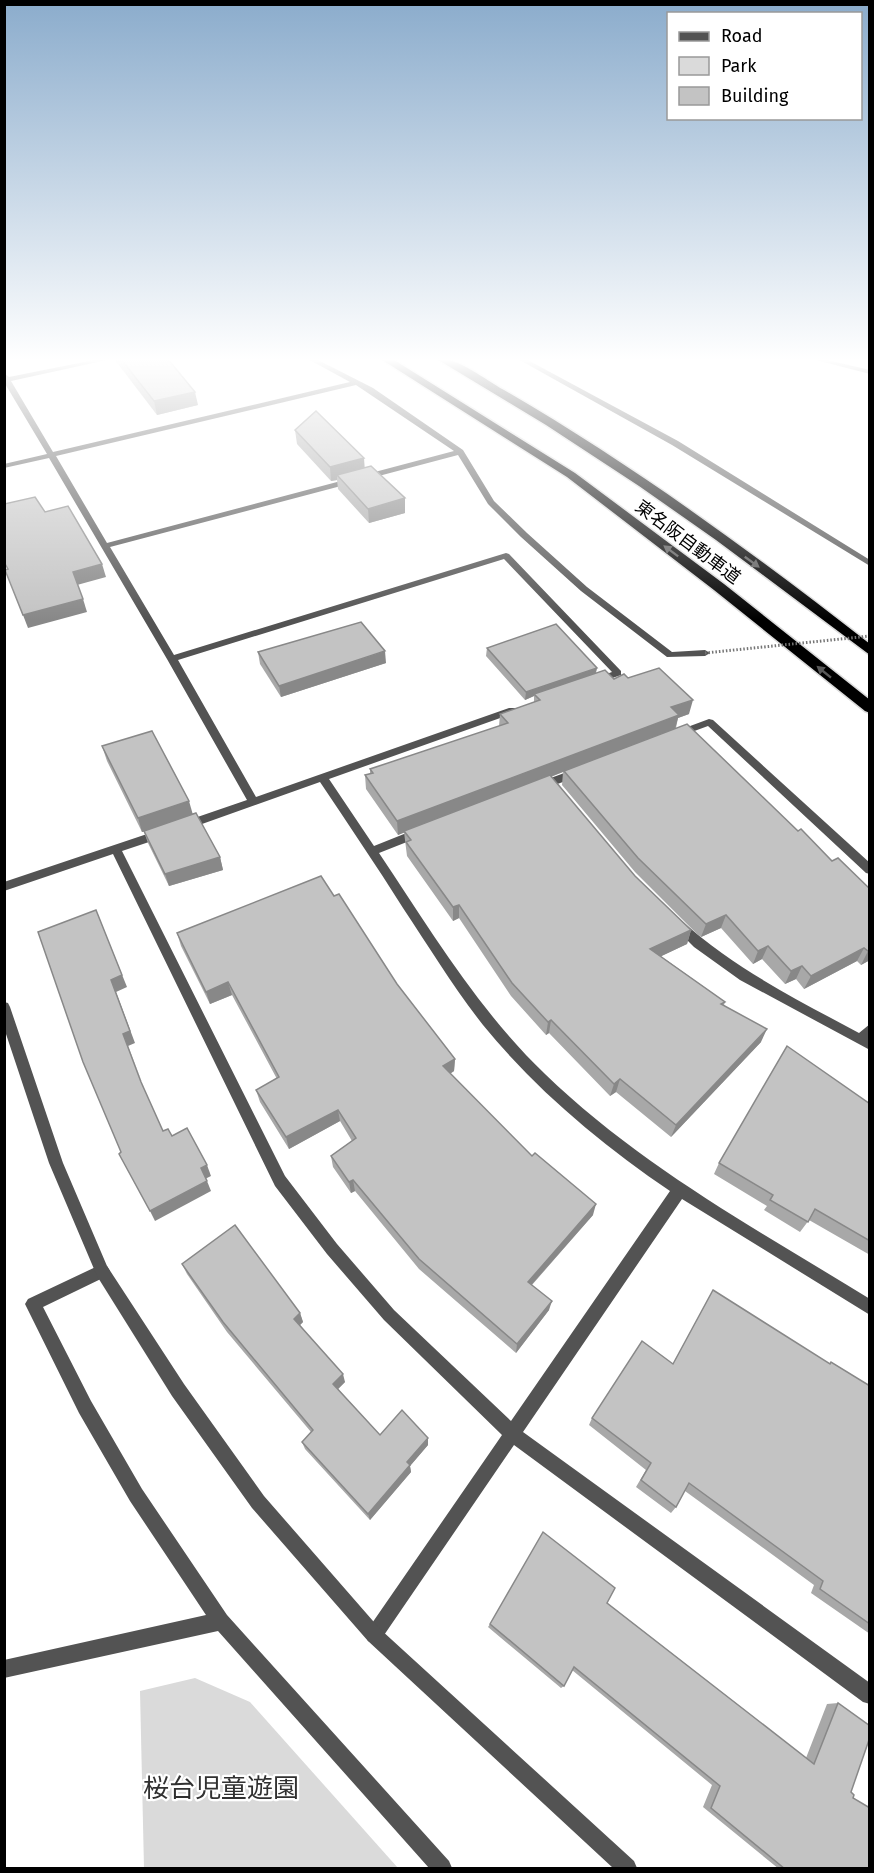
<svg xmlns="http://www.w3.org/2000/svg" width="874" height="1873" viewBox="0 0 874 1873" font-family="'Fira Sans','Noto Sans JP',sans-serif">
<rect width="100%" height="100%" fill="#fff"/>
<!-- green -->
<polygon fill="#dadada" points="195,1678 250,1702 398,1868 144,1868 140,1691"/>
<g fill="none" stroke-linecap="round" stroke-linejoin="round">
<defs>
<g id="motorway">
<polygon points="379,358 391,358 575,473 724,584 870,700 870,713 865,711 714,590 567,477"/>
<path d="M435 358C458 357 484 379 504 390 632 464 753 553 870 644V655L716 540 639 486 546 425Z"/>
</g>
</defs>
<!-- motorway casing -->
<use href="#motorway" stroke="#dbdbdb" stroke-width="3"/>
<!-- minor -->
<g fill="#535353" fill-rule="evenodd">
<path d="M104 358H116L11 381 53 452 350 382 306 358H314L373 388 463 450 494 501 527 533 587 587 672 652 705 650 710 653 705 656 667 657 581 591 521 537 488 504 458 455 110 547 174 655 506 553 509 554 621 671V675L598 683 595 682V678L612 672 504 559 178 660 256 797 509 708H517V712L329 779 374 846 414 830H422L424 833 422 836 379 853C430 929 478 1010 545 1074 640 1166 758 1230 870 1299V1315L682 1199 523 1432 870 1683V1704L863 1702 514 1445 380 1641 374 1644 368 1641 365 1635 368 1629 502 1435 384 1320 327 1254 275 1186 113 854 4 891V882L156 831H164L166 834 164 837 122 851 285 1176 337 1244 394 1310 511 1421 670 1191C601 1144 536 1090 483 1025 454 988 429 947 403 908 376 865 348 824 320 782L188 829H180L178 826 180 823 247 800 167 659 49 458 4 468V464L47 454 4 382V373L9 377ZM356 385 454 451 107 543 56 456Z"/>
<polygon points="516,358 524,358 678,441 870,560 870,566 672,445"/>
<polygon points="808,358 819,358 870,370 870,374"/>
<polygon points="709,719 713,720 870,863 870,874 866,873 708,726 678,737 673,734 674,732"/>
<polygon points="578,768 583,772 582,775 541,790 536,786 537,783"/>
<path d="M678 919 682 921C735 969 796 999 859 1033L870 1024V1050L740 980 694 947 674 927 672 924 674 921Z"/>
<polygon points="102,1264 107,1266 110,1271 107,1276 43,1307 91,1401 142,1489 227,1615 449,1861 452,1868 429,1868 218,1631 4,1678 4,1660 206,1615 130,1501 79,1413 25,1304 28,1299"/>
</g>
<!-- tertiary -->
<polygon fill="#535353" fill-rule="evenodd" points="4,1002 8,1003 10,1007 63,1163 107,1266 184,1384 264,1496 380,1629 634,1861 637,1868 613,1868 368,1641 252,1508 172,1396 97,1276 49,1163 4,1028"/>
<!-- motorway -->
<use href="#motorway" fill="#000" fill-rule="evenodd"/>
<!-- path-bridge -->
<polyline stroke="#757575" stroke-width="3" stroke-dasharray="1.5 2" stroke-linecap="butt" points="705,653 870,636"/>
</g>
<!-- wall -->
<g fill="#a8a8a8">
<polygon points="114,358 167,358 198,405 157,415 115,360"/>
<polygon points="295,430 364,468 405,498 405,513 369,523 338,489 337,480 331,481 297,444"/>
<polygon points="487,648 597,668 596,673 614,679 628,678 689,714 678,718 676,728 832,861 870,889 870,960 861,965 857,961 804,989 796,979 785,984 762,959 753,964 721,928 701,937 697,934 635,872 562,785 563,772 551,777 635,876 691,930 687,944 661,956 725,1002 724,1005 761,1042 671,1137 616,1092 610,1096 549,1033 546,1035 511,996 459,918 453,921 407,856 404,832 398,835 366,789 365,775 370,774 370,769 499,726 500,714 534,702 534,696 525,700 486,656"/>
<polygon points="258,652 386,663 281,697 260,664"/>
<polygon points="102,746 193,814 220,857 223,870 169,886 148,843 144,832 142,832 107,761"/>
<polygon points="334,896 397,984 455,1059 454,1071 450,1074 532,1156 593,1215 532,1285 549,1310 516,1353 419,1269 355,1191 351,1193 333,1167 331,1156 352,1141 340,1121 289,1149 260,1102 256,1090 277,1079 232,995 210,1004 181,946 177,933"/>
<polygon points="870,1104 870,1255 809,1220 800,1232 764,1210 767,1206 714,1174 719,1163"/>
<polygon points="182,1264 300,1313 303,1322 300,1325 345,1382 338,1389 380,1435 428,1445 410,1466 411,1472 370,1520 305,1449 302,1442 311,1432 227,1332 187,1274"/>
<polygon points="713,1290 829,1364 831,1362 870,1386 870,1634 811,1593 814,1585 685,1491 676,1507 671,1513 636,1487 646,1470 589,1425 592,1418 673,1364"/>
<polygon points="607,1603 806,1758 827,1704 838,1703 851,1792 853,1798 870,1869 779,1869 703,1807 712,1785 572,1670 564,1686 561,1688 488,1627 490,1624"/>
</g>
<!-- shaded-wall -->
<g fill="#888">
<polygon points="195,392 198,405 157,415 154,401"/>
<polygon points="364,458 365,472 337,475 337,480 331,481 330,467"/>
<polygon points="405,498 405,513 369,523 368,509"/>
<polygon points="102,564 106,577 77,585 73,572"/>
<polygon points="83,599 87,612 28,628 23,615"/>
<polygon points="385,651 386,663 281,697 279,686"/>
<polygon points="597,668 595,675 534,694 534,696 525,700 526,692"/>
<polygon points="693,700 689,714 678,718 675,729 398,835 397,821 671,707"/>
<polygon points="189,801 193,815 142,832 138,818"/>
<polygon points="220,857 223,870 169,886 165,874"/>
<polygon points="459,905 459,918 453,921 453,907"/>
<polygon points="96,910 127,987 116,992 135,1043 128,1046 146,1093 123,1034"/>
<polygon points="726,915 721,928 701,937 706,924"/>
<polygon points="691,930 687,944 647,963 650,949"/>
<polygon points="768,946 762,959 753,964 758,951"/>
<polygon points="864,948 857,961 804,989 811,976"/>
<polygon points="868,951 870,951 870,960 861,965"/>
<polygon points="802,966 796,979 785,984 791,971"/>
<polygon points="228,982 232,995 210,1004 206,992"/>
<polygon points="551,1020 549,1033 546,1035 548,1022"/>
<polygon points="767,1029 761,1042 671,1137 676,1125"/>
<polygon points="455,1059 454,1071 443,1078 443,1066"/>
<polygon points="620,1079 616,1092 610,1096 614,1084"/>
<polygon points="338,1110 340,1121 289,1149 286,1137"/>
<polygon points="207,1165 211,1176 205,1179 201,1168"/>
<polygon points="353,1180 355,1191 351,1193 349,1182"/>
<polygon points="207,1181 211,1191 155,1221 150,1211"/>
<polygon points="596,1204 593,1215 526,1291 528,1282"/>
<polygon points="552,1301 549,1310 516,1353 517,1344"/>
<polygon points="300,1313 303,1322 297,1328 294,1319"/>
<polygon points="343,1374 345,1382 335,1392 333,1384"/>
<polygon points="428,1438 428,1445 410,1466 411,1472 370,1520 368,1514 407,1462"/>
</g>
<!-- building -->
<g fill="#c3c3c3" stroke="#888" stroke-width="1.5">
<polygon points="120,358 167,358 195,392 154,401"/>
<polygon points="316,411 364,458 330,467 295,430"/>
<polygon points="371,466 405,498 368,509 337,475"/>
<polygon points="35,497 45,512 68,506 102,564 73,572 83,599 23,615 5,570 8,569 4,562 4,504"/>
<polygon points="361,622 385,651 279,686 258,652"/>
<polygon points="556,624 597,668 526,692 487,648"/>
<polygon points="659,668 693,700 671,707 679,715 397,821 365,775 373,773 370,769 508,723 500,714 540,700 534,694 605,670 614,679 624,674 628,678"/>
<polygon points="687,724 798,831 801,829 832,861 838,858 870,889 870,951 868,951 864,948 811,976 802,966 791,971 768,946 758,951 726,915 706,924 638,858 564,771"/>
<polygon points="152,731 189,801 138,818 102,746"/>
<polygon points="550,775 635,876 691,930 650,949 725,1002 721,1004 767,1029 676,1125 620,1079 614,1084 551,1020 548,1022 512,983 459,905 453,907 406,842 411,840 404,831"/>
<polygon points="196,813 220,857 165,874 144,831"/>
<polygon points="321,876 334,896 339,894 397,984 455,1059 443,1066 532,1156 535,1153 596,1204 528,1282 552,1301 517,1344 419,1259 353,1180 349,1182 331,1156 356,1138 338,1110 286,1137 256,1090 279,1077 228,982 206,992 177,933"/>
<polygon points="96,910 122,975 111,980 130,1031 123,1034 141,1082 163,1131 168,1129 172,1136 187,1128 207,1165 201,1168 207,1181 150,1211 119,1154 121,1152 83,1062 38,932"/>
<polygon points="787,1046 870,1104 870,1241 815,1209 808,1222 770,1200 773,1195 719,1163"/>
<polygon points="235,1225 300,1313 294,1319 343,1374 333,1384 380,1435 402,1410 428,1438 407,1462 410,1465 368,1514 302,1442 313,1430 223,1322 182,1264"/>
<polygon points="713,1290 830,1364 831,1362 870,1386 870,1624 820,1589 823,1581 689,1483 676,1507 641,1480 651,1463 592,1418 642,1341 673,1364"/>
<polygon points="543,1532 615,1588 607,1603 814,1764 838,1703 870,1726 870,1737 851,1792 854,1795 853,1798 870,1808 870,1869 785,1869 711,1808 720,1786 574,1667 564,1686 490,1624"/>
</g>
<!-- one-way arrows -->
<defs><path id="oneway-solid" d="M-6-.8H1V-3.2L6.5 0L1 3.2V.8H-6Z" transform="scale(1.5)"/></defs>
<g fill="#595959">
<use href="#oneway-solid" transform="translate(671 551) rotate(-143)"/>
<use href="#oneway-solid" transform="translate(752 562) rotate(36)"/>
<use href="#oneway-solid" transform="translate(824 672) rotate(-141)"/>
</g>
<!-- sky -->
<linearGradient id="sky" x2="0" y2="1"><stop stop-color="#8baccc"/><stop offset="0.58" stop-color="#fff"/><stop offset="1" stop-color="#fff" stop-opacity="0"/></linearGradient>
<rect width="874" height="620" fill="url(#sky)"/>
<g text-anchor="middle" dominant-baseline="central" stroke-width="4.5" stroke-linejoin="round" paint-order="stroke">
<!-- far-street labels -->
<g font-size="18" fill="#000" stroke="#fff">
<text transform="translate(688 542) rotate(37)">東名阪自動車道</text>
</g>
<!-- near-park labels -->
<g font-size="26" fill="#313131" stroke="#fff">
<text x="221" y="1788">桜台児童遊園</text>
</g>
</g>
<!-- border -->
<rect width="874" height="1873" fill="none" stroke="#000000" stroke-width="12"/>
<!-- legend -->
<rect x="667" y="12" width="195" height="108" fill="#ffffff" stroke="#999999" stroke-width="1.5"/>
<rect x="679" y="32" width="30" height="9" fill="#535353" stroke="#999999" stroke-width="1.5"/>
<text x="721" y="42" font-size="18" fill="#000000">Road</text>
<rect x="679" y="57" width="30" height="18" fill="#dadada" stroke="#999999" stroke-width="1.5"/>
<text x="721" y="72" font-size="18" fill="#000000">Park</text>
<rect x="679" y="87" width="30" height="18" fill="#c3c3c3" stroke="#999999" stroke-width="1.5"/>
<text x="721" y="102" font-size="18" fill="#000000">Building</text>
</svg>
